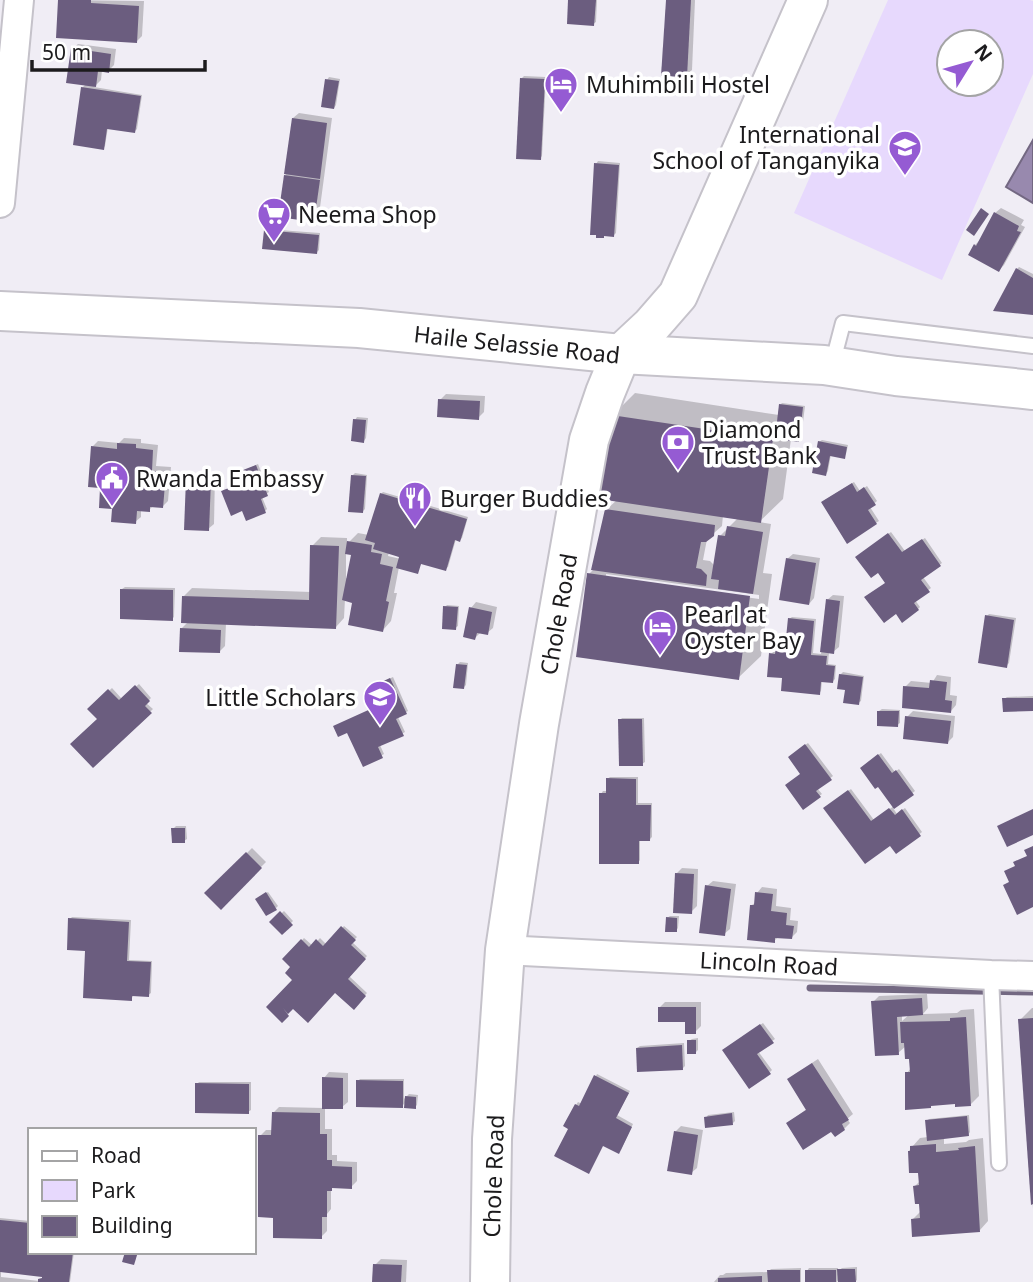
<svg xmlns="http://www.w3.org/2000/svg" width="1033" height="1282" viewBox="0 0 1033 1282" font-family="'Noto Sans',sans-serif">
<rect width="100%" height="100%" fill="#f0edf5"/>
<!-- green -->
<path fill="#e7d9fd" fill-rule="evenodd" d="M888 0H1030L1033 1V74L942 280 794 213ZM949 42H991V84H949Z"/>
<!-- water -->
<polygon fill="#9889ae" stroke="#736882" stroke-width="2" points="1033,140 1033,203 1006,187"/>
<!-- shadow -->
<g fill="#0003" fill-rule="evenodd">
<polygon points="59,0 144,1 142,36 137,41"/>
<polygon points="570,0 597,0 596,22 593,24"/>
<polygon points="667,0 695,0 692,70 686,75"/>
<polygon points="78,44 116,49 114,65 108,71 102,70 101,80 94,87 142,95 137,129 135,131 108,127 105,146 103,148 82,88 86,84 72,49"/>
<polygon points="524,76 546,77 542,156 540,159 522,78"/>
<polygon points="329,77 340,79 336,105 334,108 327,80"/>
<polygon points="299,113 332,118 319,215 314,220 284,216 282,226 279,230 320,233 319,250 317,252 266,231 271,229 273,220 275,217 280,218 293,118"/>
<polygon points="598,161 620,163 616,233 614,235 598,234 596,164"/>
<polygon points="1001,208 1024,220 1021,225 1025,227 1004,265 999,270 970,255 975,245 981,239 995,213"/>
<polygon points="1019,267 1033,274 1033,313 1017,269"/>
<path d="M635 393 779 415 780 405 782 403 805 406 801 438 798 440 791 439 783 499 759 522 771 524 763 573 772 574 761 656 738 678 589 574 593 570 607 509 617 500 613 415ZM723 515 738 518 720 536 715 566 710 561 703 560 707 539 722 526ZM606 574 759 595V599L606 577Z"/>
<polygon points="446,394 485,396 484,412 478,418 440,400"/>
<polygon points="357,417 368,418 366,438 364,441 355,420"/>
<polygon points="124,438 141,439 141,443 158,445 156,466 171,467 168,501 163,506 153,506 149,510 141,509 141,517 135,522 114,508 102,486 92,447 98,441 119,443"/>
<polygon points="822,440 848,445 846,454 844,457 831,454 828,471 826,474 819,442"/>
<polygon points="258,464 269,492 262,497 267,509 265,511 243,509 232,476"/>
<polygon points="355,473 367,475 365,509 363,511 352,476"/>
<polygon points="194,474 215,475 214,524 208,529 188,479"/>
<polygon points="854,482 860,491 867,486 877,501 870,507 879,521 847,541 825,500"/>
<path d="M383 492 468 517 462 538 460 540 456 539 448 567 445 569 422 562 417 572 399 567 394 593H397L391 621 383 630 354 601 345 599 344 618 336 627 226 623 225 646 219 652 181 629 189 621 184 596 192 588 311 592 312 546 321 537 347 538V544L358 533 369 535 381 494ZM346 552 353 554 348 579 346 578ZM389 552 405 560 388 556Z"/>
<polygon points="891,532 905,551 925,538 942,563 923,577 931,588 915,600 920,607 918,609 887,583 878,571 860,555"/>
<polygon points="793,554 820,558 814,598 809,604 787,559"/>
<polygon points="125,587 175,588 174,617 172,619 122,589"/>
<polygon points="833,595 844,596 839,647 833,652 829,652 828,664 836,665 835,679 832,682 822,681 821,691 819,693 784,677 771,654 773,652 777,652 778,648 780,645 787,646 789,619 792,617 816,619 813,653 821,654 827,600"/>
<polygon points="476,602 497,607 493,628 487,633 481,632 475,638 471,608"/>
<polygon points="447,605 459,606 458,626 455,628 445,607"/>
<polygon points="989,614 1016,618 1009,663 1006,666 987,616"/>
<polygon points="460,662 468,663 466,685 463,688 458,664"/>
<polygon points="843,672 864,676 861,701 858,703 847,688 840,675"/>
<polygon points="937,675 951,677 950,695 957,696 956,705 951,711 905,687 911,681 932,683"/>
<polygon points="393,677 408,711 398,717 405,732 380,745 384,754 364,765 376,707 371,687"/>
<polygon points="139,684 151,698 146,703 153,709 93,766 100,719 90,709 112,688 122,699"/>
<polygon points="1033,696 1033,709 1004,699 1007,697"/>
<polygon points="882,709 900,710 900,723 897,725 879,711"/>
<polygon points="913,711 955,716 953,737 948,742 907,717"/>
<polygon points="622,718 644,718 645,762 642,764 620,720"/>
<polygon points="808,743 833,776 817,788 822,794 819,796 802,773 792,755"/>
<polygon points="881,753 895,772 899,769 915,791 893,808 897,814 905,808 922,832 897,852 891,843 828,806 851,789 874,820 894,806 864,766"/>
<polygon points="610,777 638,777 638,803 652,803 652,837 650,839 640,839 640,860 638,863 601,794 603,791 607,791 607,779"/>
<polygon points="176,826 186,826 187,839 184,841 173,829"/>
<polygon points="252,848 266,862 221,907 207,893"/>
<polygon points="682,868 698,869 697,906 691,912 676,874"/>
<polygon points="713,881 736,884 730,929 724,934 707,886"/>
<polygon points="762,887 777,889 776,906 791,908 790,920 798,921 797,932 792,937 779,936 774,941 752,905 756,902 757,893"/>
<polygon points="268,892 278,906 276,908 260,897"/>
<polygon points="284,911 293,921 282,932 272,922"/>
<polygon points="670,916 679,916 678,928 676,931 667,918"/>
<polygon points="72,917 131,920 129,960 152,961 151,993 148,995 134,995 131,999 70,919"/>
<polygon points="344,926 357,937 352,942 367,956 349,976 367,993 354,1007 335,990 293,1007 282,1020 269,1007 294,980 293,967 285,959 304,938 313,946 320,938 327,945"/>
<path d="M927 994 928 1008 923 1014 957 1013 961 1010 974 1009 979 1096 971 1104 957 1103 907 1073 911 1068 906 1046 898 1053 873 1002 879 996ZM910 1014 902 1021V1015Z"/>
<polygon points="665,1002 701,1002 701,1026 695,1032 687,1020 659,1008"/>
<polygon points="1032,1008 1033,1008 1033,1209 1020,1020"/>
<polygon points="763,1023 775,1039 758,1051 772,1070 770,1072 727,1048"/>
<polygon points="698,1038 698,1050 696,1052 689,1041 692,1039"/>
<polygon points="684,1043 685,1066 683,1068 637,1048 640,1046"/>
<polygon points="818,1059 853,1114 847,1119 850,1123 844,1129 788,1123 808,1108 789,1079 795,1074"/>
<polygon points="329,1072 348,1073 348,1102 342,1107 325,1107 325,1129 332,1129 332,1155 337,1155 337,1161 357,1162 357,1181 351,1187 334,1187 331,1189 331,1209 327,1214 327,1231 321,1237 275,1216 260,1136 266,1130 273,1130 273,1113 279,1107 324,1108 324,1078"/>
<polygon points="597,1074 630,1091 617,1115 633,1124 621,1150 571,1128 576,1105 578,1102 582,1104"/>
<polygon points="360,1079 404,1079 404,1099 409,1094 418,1095 417,1105 415,1107 406,1102 402,1106 358,1081"/>
<polygon points="199,1082 251,1082 251,1110 248,1112 197,1084"/>
<polygon points="734,1112 735,1121 733,1123 706,1118 708,1115"/>
<polygon points="969,1115 970,1132 968,1135 944,1137 944,1144 966,1142 969,1140 983,1138 988,1221 980,1230 913,1219 921,1211 915,1186 920,1181 919,1171 909,1151 912,1147 920,1138 928,1137 927,1121 929,1119"/>
<polygon points="681,1126 703,1130 697,1168 691,1173 675,1132"/>
<path d="M0 1218 30 1221V1252H74L70 1282H0ZM1 1271 45 1275 40 1281 1 1277Z"/>
<polygon points="381,1259 407,1260 406,1282 374,1282 375,1265"/>
<polygon points="857,1267 857,1280 855,1282 839,1282 839,1279 837,1282 807,1282 807,1271 809,1268 838,1268 838,1271 842,1268"/>
<polygon points="801,1268 801,1282 714,1282 720,1275 723,1275 726,1273 768,1272 771,1269"/>
</g>
<g fill="none" stroke-linecap="round" stroke-linejoin="round">
<!-- stream -->
<polyline stroke="#736882" stroke-width="7" points="810,988 1033,992"/>
</g>
<!-- building -->
<g fill="#6b5d7f">
<polygon points="58,0 91,0 91,3 139,6 137,43 56,38"/>
<polygon points="568,0 596,0 594,26 567,24"/>
<polygon points="666,0 691,0 687,77 661,76"/>
<polygon points="71,48 111,54 109,73 98,71 96,87 66,83"/>
<polygon points="520,78 545,79 541,160 516,159"/>
<polygon points="325,79 339,81 334,109 321,107"/>
<polygon points="81,87 141,96 135,133 107,129 104,150 73,145"/>
<polygon points="292,118 327,123 320,179 284,174"/>
<polygon points="594,163 619,165 614,237 604,236 604,238 596,238 596,235 590,235"/>
<polygon points="284,175 320,180 314,222 278,217"/>
<polygon points="981,208 989,214 974,236 966,230"/>
<polygon points="994,212 1019,226 1017,231 1021,232 999,272 968,255 974,244 976,246"/>
<polygon points="264,230 319,235 317,254 262,249"/>
<polygon points="1016,268 1033,278 1033,315 993,311"/>
<polygon points="438,399 480,401 479,420 437,417"/>
<polygon points="779,404 803,407 799,442 775,439"/>
<polygon points="611,415 773,439 761,523 599,499"/>
<polygon points="353,419 366,420 364,443 351,441"/>
<polygon points="818,441 847,447 845,459 830,456 826,476 812,473"/>
<polygon points="117,443 136,444 136,448 153,450 152,471 166,472 163,508 150,507 150,512 137,511 136,524 111,522 112,509 99,508 100,488 88,487 91,446 117,449"/>
<polygon points="256,465 268,496 261,499 266,513 246,521 242,511 231,516 221,491 234,486 230,475"/>
<polygon points="351,475 366,476 363,513 348,512"/>
<polygon points="186,479 211,480 209,531 184,530"/>
<polygon points="852,483 857,492 864,487 876,505 868,510 877,524 847,544 821,502"/>
<polygon points="380,493 467,519 460,542 455,540 446,571 421,564 418,574 396,568 399,557 373,549 375,543 365,540"/>
<polygon points="605,509 715,525 714,536 706,542 701,542 696,568 701,569 707,575 706,586 591,570"/>
<polygon points="727,526 763,532 753,594 718,589 719,580 711,579 718,535 725,536"/>
<polygon points="888,533 902,552 922,539 941,566 921,580 930,592 914,603 919,610 902,623 896,614 884,623 864,597 885,583 878,573 871,578 855,557"/>
<polygon points="347,541 372,545 371,552 382,554 380,564 393,567 386,601 389,602 383,632 348,625 352,603 342,600 351,555 345,554"/>
<polygon points="310,545 339,546 336,629 181,623 182,596 309,600"/>
<polygon points="786,558 816,563 809,605 779,600"/>
<polygon points="587,573 750,596 739,680 576,657"/>
<polygon points="120,589 173,590 173,621 120,619"/>
<polygon points="826,599 840,601 834,654 820,652"/>
<polygon points="443,606 458,607 456,630 442,629"/>
<polygon points="469,607 492,612 488,635 477,633 475,640 463,637"/>
<polygon points="985,615 1014,620 1007,668 978,663"/>
<polygon points="788,618 814,621 811,655 827,656 826,665 835,666 833,683 821,682 820,695 781,691 782,678 767,677 769,653 775,654 776,647 785,648"/>
<polygon points="180,628 221,630 220,653 179,652"/>
<polygon points="456,664 467,665 464,689 453,688"/>
<polygon points="839,674 863,677 859,705 843,703 845,690 837,689"/>
<polygon points="390,678 407,714 396,719 404,736 378,747 383,758 363,767 347,733 338,737 333,726 375,707 366,689"/>
<polygon points="930,680 947,682 945,700 952,701 951,713 902,708 903,686 929,688"/>
<polygon points="135,685 150,701 145,706 152,713 93,768 70,744 97,719 87,709 108,689 119,700"/>
<polygon points="1002,698 1033,698 1033,711 1003,712"/>
<polygon points="877,711 899,711 898,727 877,726"/>
<polygon points="905,716 951,721 948,744 903,739"/>
<polygon points="618,719 642,719 643,766 619,766"/>
<polygon points="805,744 832,780 816,791 821,797 803,810 785,785 800,774 788,757"/>
<polygon points="878,754 892,773 896,770 914,795 894,809 878,787 875,789 860,768"/>
<polygon points="606,778 636,779 636,805 651,805 650,841 639,841 639,864 599,864 599,793 606,793"/>
<polygon points="848,790 871,821 889,808 895,815 902,809 921,836 896,854 890,846 865,864 823,808"/>
<polygon points="1033,809 1033,835 1007,847 997,826"/>
<polygon points="171,828 185,828 185,843 172,843"/>
<polygon points="1033,846 1033,907 1017,915 1003,885 1009,882 1004,871 1015,866 1013,862 1027,856 1024,850"/>
<polygon points="246,852 262,868 221,910 204,893"/>
<polygon points="675,873 694,874 692,914 673,913"/>
<polygon points="705,885 731,889 725,936 699,933"/>
<polygon points="266,892 277,910 266,916 255,899"/>
<polygon points="755,892 773,894 771,911 787,913 786,925 794,926 792,939 775,938 775,943 747,940 750,905 754,905"/>
<polygon points="280,911 293,925 282,935 269,922"/>
<polygon points="666,917 677,918 677,932 665,932"/>
<polygon points="68,918 129,922 127,961 151,962 149,997 132,996 132,1001 83,998 85,951 67,950"/>
<polygon points="341,926 356,940 351,945 366,959 348,979 366,996 354,1010 335,993 308,1023 293,1009 288,1014 283,1008 289,1016 282,1023 266,1007 292,980 285,973 290,967 282,959 301,939 309,947 316,939 323,946"/>
<polygon points="922,998 923,1015 897,1017 899,1055 875,1056 871,1001"/>
<polygon points="658,1007 696,1007 696,1034 685,1034 685,1022 658,1022"/>
<polygon points="966,1017 971,1106 955,1107 955,1104 931,1106 931,1108 905,1110 905,1072 910,1072 909,1059 905,1059 904,1043 901,1043 900,1022 950,1021 950,1018"/>
<polygon points="1033,1018 1033,1204 1031,1205 1018,1019"/>
<polygon points="760,1024 774,1043 757,1054 771,1074 749,1089 722,1050"/>
<rect x="687" y="1040" width="9" height="14"/>
<polygon points="682,1045 683,1070 637,1072 636,1048"/>
<polygon points="812,1063 849,1120 842,1124 845,1130 835,1137 831,1132 803,1150 786,1123 806,1110 787,1079"/>
<polygon points="594,1075 629,1093 616,1118 632,1127 619,1154 603,1146 589,1174 554,1156 568,1129 563,1126 575,1104 579,1106"/>
<polygon points="322,1077 343,1078 343,1109 322,1109"/>
<polygon points="356,1080 403,1081 403,1108 356,1107"/>
<polygon points="195,1083 249,1084 249,1114 195,1113"/>
<polygon points="405,1096 416,1097 416,1109 404,1108"/>
<polygon points="272,1112 320,1113 320,1134 327,1134 327,1160 332,1160 332,1166 352,1167 352,1189 332,1188 332,1191 327,1191 327,1217 322,1217 322,1239 273,1238 273,1218 258,1217 258,1135 271,1135"/>
<polygon points="732,1113 733,1125 705,1128 704,1117"/>
<polygon points="967,1116 969,1136 927,1141 925,1120"/>
<polygon points="674,1131 698,1135 692,1175 667,1171"/>
<polygon points="936,1144 936,1152 959,1150 958,1148 975,1146 980,1232 912,1237 911,1219 920,1218 919,1204 915,1204 913,1186 919,1185 918,1173 909,1173 908,1151 910,1151 910,1146"/>
<polygon points="0,1220 30,1223 30,1252 73,1252 69,1282 38,1282 38,1279 42,1278 42,1277 0,1272"/>
<polygon points="125,1252 138,1252 134,1265 122,1262"/>
<polygon points="373,1264 402,1265 401,1282 372,1282"/>
<polygon points="837,1269 855,1269 856,1282 838,1282"/>
<polygon points="767,1270 800,1270 800,1282 768,1282"/>
<rect x="805" y="1270" width="31" height="12"/>
<polygon points="762,1276 762,1282 718,1282 718,1278"/>
</g>
<g fill="none" stroke-linecap="round" stroke-linejoin="round">
<defs>
<g id="lane">
<polyline points="832,365 843,323 1033,346"/>
<polyline points="991,975 999,1163"/>
</g>
<g id="street">
<polyline points="0,203 19,0"/>
<polyline points="505,950 991,975 1033,976"/>
</g>
<g id="secondary">
<polyline points="0,311 359,328 621,354 824,365 896,376 1033,390"/>
<polyline points="490,1282 492,1139 505,950 539,724 589,440 605,393 621,354 651,326 678,295 808,0"/>
</g>
</defs>
<!-- lane casing -->
<use href="#lane" stroke="#c5c2ca" stroke-width="18"/>
<!-- street casing -->
<use href="#street" stroke="#c5c2ca" stroke-width="32"/>
<!-- secondary casing -->
<use href="#secondary" stroke="#c5c2ca" stroke-width="42"/>
<!-- lane -->
<use href="#lane" stroke="#fff" stroke-width="14"/>
<!-- street -->
<use href="#street" stroke="#fff" stroke-width="28"/>
<!-- secondary -->
<use href="#secondary" stroke="#fff" stroke-width="38"/>
</g>
<!-- icons -->
<defs>
<symbol id="hotel-pin" viewBox="-11 -11 22 30"><path d="M0 17L-7.5 6A9.5 9.5 0 1 1 7.5 6Z" fill="#955bd3" stroke="#fff"/><path d="M-6-4.5h1.5V1H6V5H4.5V3h-9V5H-6ZM-4 0a1.8 1.8 0 1 1 3.6 0ZM.5 0V-2.5h3Q6-2.5 6 0Z" fill="#fff"/></symbol>
<symbol id="school-pin" viewBox="-11 -11 22 30"><path d="M0 17L-7.5 6A9.5 9.5 0 1 1 7.5 6Z" fill="#955bd3" stroke="#fff"/><path d="M0-5L7-2L0 1L-7-2ZM-4 1L0 2.5L4 1V4Q0 6-4 4Z" fill="#fff"/></symbol>
<symbol id="supermarket-pin" viewBox="-11 -11 22 30"><path d="M0 17L-7.5 6A9.5 9.5 0 1 1 7.5 6Z" fill="#955bd3" stroke="#fff"/><path d="M-6-5.5h2.5l.6 2H6L4.5 2H-2.5L-4.4-4H-6ZM-1.5 3.2a1.3 1.3 0 1 0 .1 0ZM3 3.2a1.3 1.3 0 1 0 .1 0Z" fill="#fff"/></symbol>
<symbol id="bank-pin" viewBox="-11 -11 22 30"><path d="M0 17L-7.5 6A9.5 9.5 0 1 1 7.5 6Z" fill="#955bd3" stroke="#fff"/><path d="M-6-4H6V4H-6ZM0-2.3a2.3 2.3 0 1 0 0 4.6a2.3 2.3 0 1 0 0-4.6Z" fill="#fff"/></symbol>
<symbol id="civic-pin" viewBox="-11 -11 22 30"><path d="M0 17L-7.5 6A9.5 9.5 0 1 1 7.5 6Z" fill="#955bd3" stroke="#fff"/><path d="M-.6-6.5H3V-4.5H.6V-3L4-1V1h2V6H-6V1h2V-1L-.6-3ZM-1.2 2.5V6h2.4V2.5Z" fill="#fff"/></symbol>
<symbol id="restaurant-pin" viewBox="-11 -11 22 30"><path d="M0 17L-7.5 6A9.5 9.5 0 1 1 7.5 6Z" fill="#955bd3" stroke="#fff"/><path d="M-5-6h1v4h1v-4h1v4h1v-4h1v5L-1.5 .5V6h-2V.5L-5-1ZM5-6V6H3V1.5H1.5Q1.5-4 5-6Z" fill="#fff"/></symbol>
</defs>
<g fill-rule="evenodd">
<use href="#hotel-pin" x="542" y="65" width="38" height="52"/>
<use href="#school-pin" x="886" y="128" width="38" height="52"/>
<use href="#supermarket-pin" x="255" y="195" width="38" height="52"/>
<use href="#bank-pin" x="659" y="423" width="38" height="52"/>
<use href="#civic-pin" x="93" y="459" width="38" height="52"/>
<use href="#restaurant-pin" x="396" y="479" width="38" height="52"/>
<use href="#hotel-pin" x="641" y="608" width="38" height="52"/>
<use href="#school-pin" x="361" y="678" width="38" height="52"/>
</g>
<g text-anchor="middle" dominant-baseline="central" stroke-width="7" stroke-linejoin="round" paint-order="stroke">
<!-- poi labels -->
<g font-size="23" fill="#1c1b1d" stroke="#fff" text-anchor="start">
<text x="586" y="84">Muhimbili Hostel</text>
<text x="880" y="134" text-anchor="end">International<tspan x="880" dy="26">School of Tanganyika</tspan></text>
<text x="298" y="214">Neema Shop</text>
<text x="702" y="429">Diamond<tspan x="702" dy="26">Trust Bank</tspan></text>
<text x="136" y="478">Rwanda Embassy</text>
<text x="440" y="498">Burger Buddies</text>
<text x="684" y="614">Pearl at<tspan x="684" dy="26">Oyster Bay</tspan></text>
<text x="356" y="697" text-anchor="end">Little Scholars</text>
</g>
<!-- street labels -->
<g font-size="23" fill="#1c1b1d" stroke="#fff">
<text transform="translate(517 344) rotate(6)">Haile Selassie Road</text>
<text transform="translate(558 614) rotate(-80)">Chole Road</text>
<text transform="translate(769 963) rotate(3)">Lincoln Road</text>
<text transform="translate(493 1176) rotate(-88)">Chole Road</text>
</g>
</g>
<!-- legend -->
<rect x="28" y="1128" width="228" height="126" fill="#ffffff" stroke="#a4a4a5" stroke-width="2"/>
<rect x="42" y="1151" width="35" height="10" fill="#ffffff" stroke="#a4a4a5" stroke-width="2"/>
<text x="91" y="1163" font-size="21" fill="#1c1b1d">Road</text>
<rect x="42" y="1180" width="35" height="21" fill="#e7d9fd" stroke="#a4a4a5" stroke-width="2"/>
<text x="91" y="1198" font-size="21" fill="#1c1b1d">Park</text>
<rect x="42" y="1216" width="35" height="21" fill="#6b5d7f" stroke="#a4a4a5" stroke-width="2"/>
<text x="91" y="1233" font-size="21" fill="#1c1b1d">Building</text>
<!-- north arrow -->
<g transform="translate(970 63) rotate(53)"><circle r="33" fill="#ffffff" stroke="#a4a4a5" stroke-width="2"/>
<path d="M0-5L12 26L0 18L-12 26Z" fill="#955bd3"/>
<text y="-10" font-size="19" font-weight="bold" text-anchor="middle" fill="#1c1b1d">N</text>
</g>
<!-- scale -->
<path d="M32 60v10h173v-10" fill="none" stroke="#1c1b1d" stroke-width="3.5"/>
<text x="42" y="60" font-size="21" fill="#1c1b1d" stroke="#ffffff" stroke-width="5" paint-order="stroke">50 m</text>
</svg>
